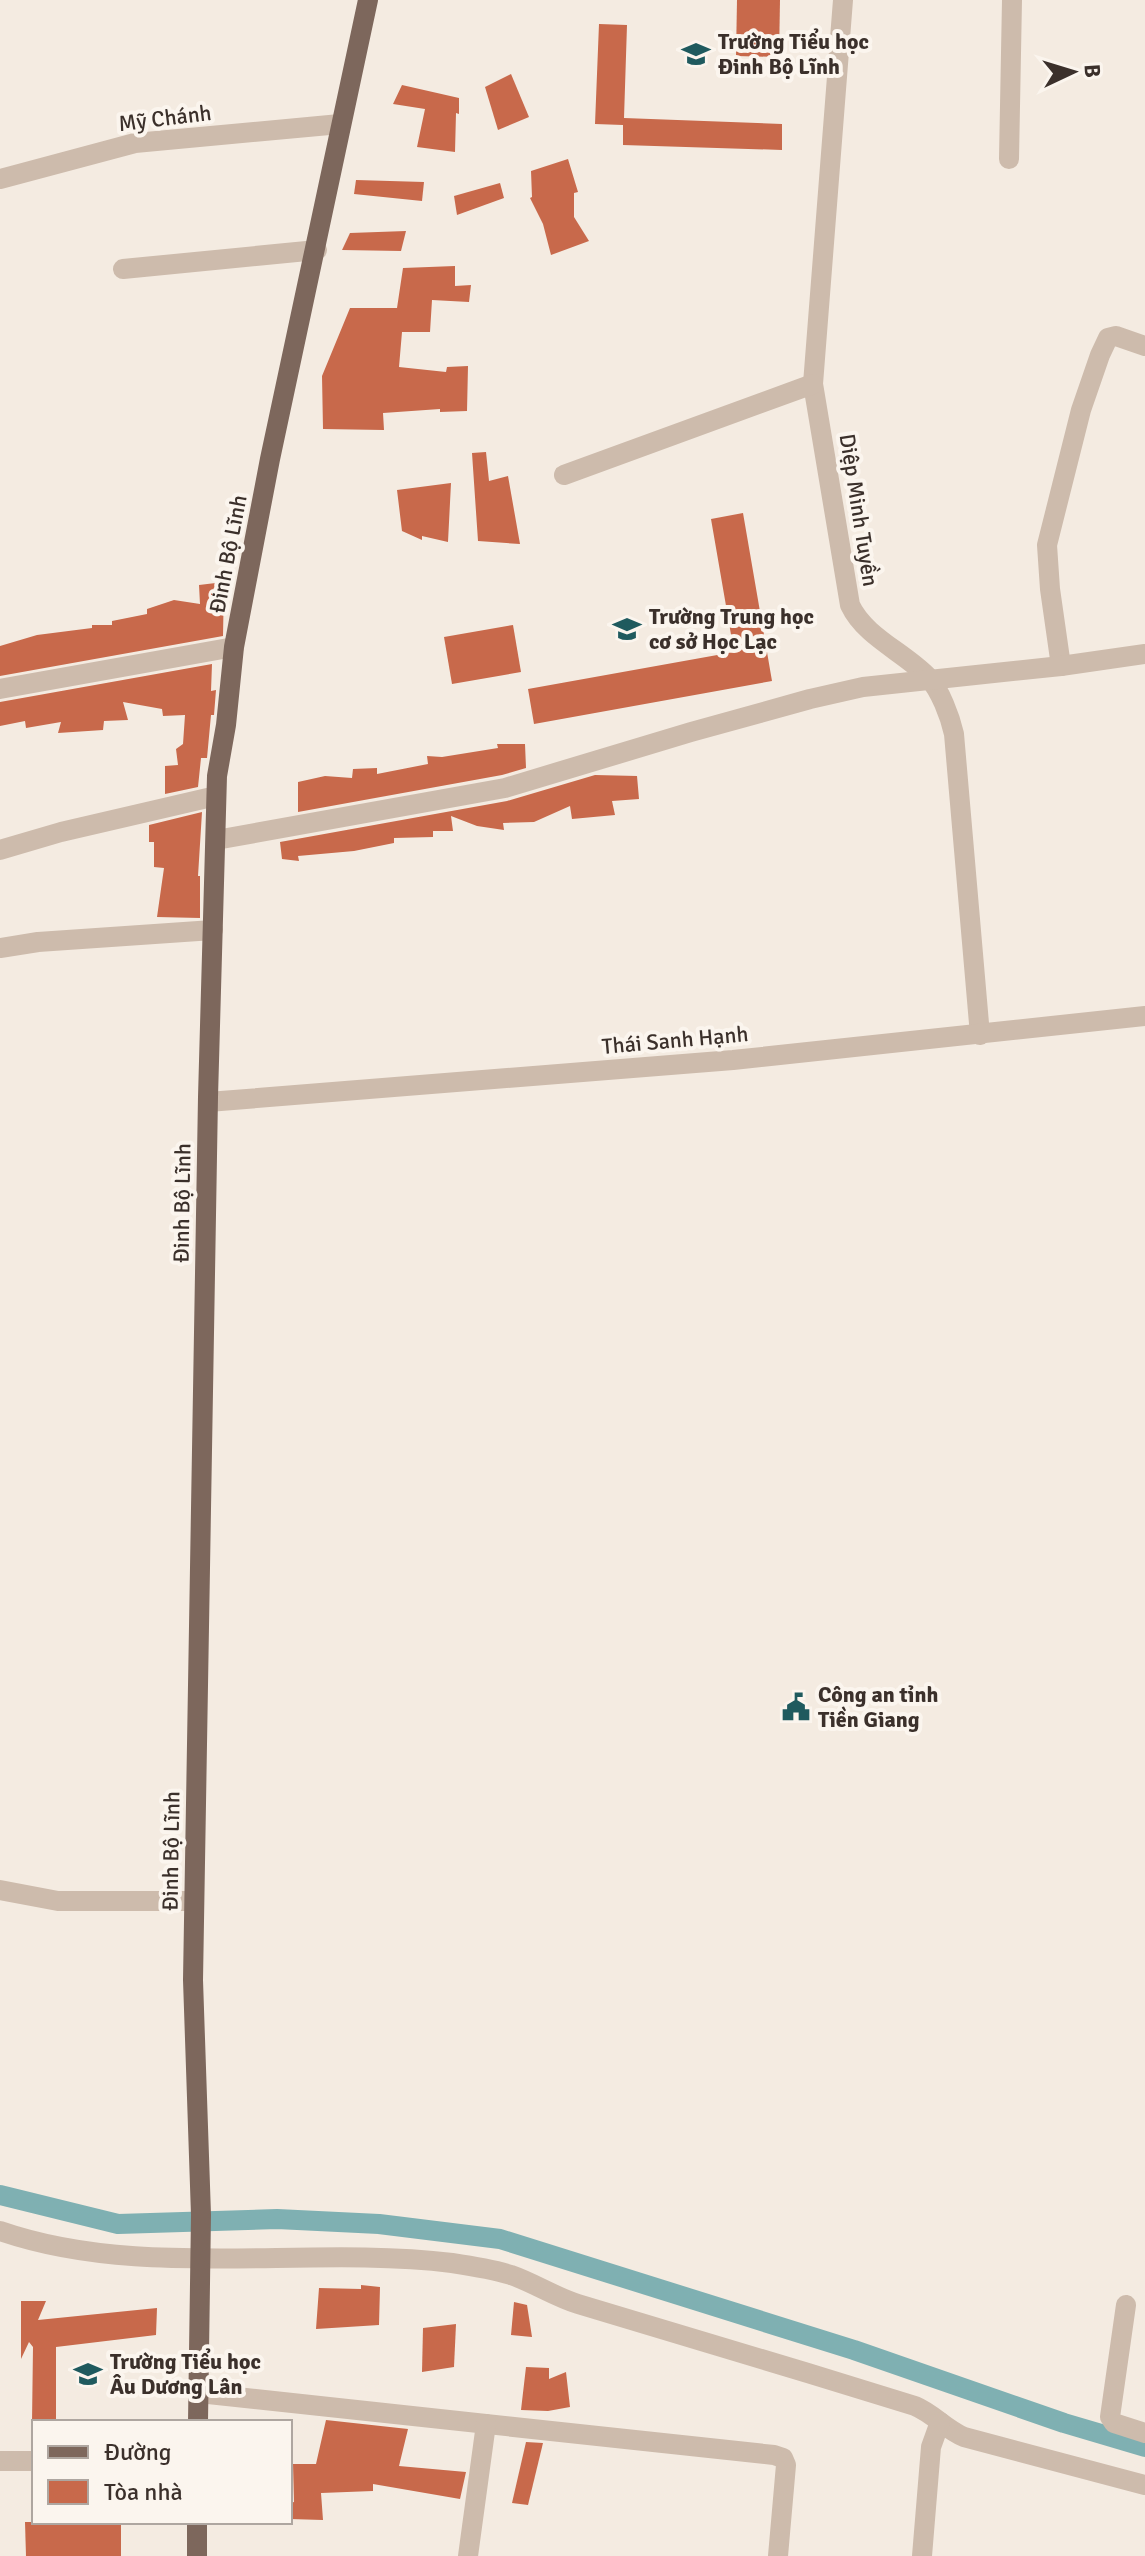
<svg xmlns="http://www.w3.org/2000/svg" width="1145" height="2556" viewBox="0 0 1145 2556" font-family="Signika,sans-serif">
<rect width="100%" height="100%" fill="#f4ebe1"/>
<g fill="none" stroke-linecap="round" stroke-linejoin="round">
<!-- canal -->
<polyline stroke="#7fb0b2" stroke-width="20" points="0,2195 118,2224 277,2219 379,2224 500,2239 854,2350 1064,2423 1145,2447"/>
</g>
<!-- building -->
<g fill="#c8694b">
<polygon points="737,0 780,0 779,57 736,56"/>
<polygon points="599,24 627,25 624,118 782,124 782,150 623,145 623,125 595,124"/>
<polygon points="511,74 529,117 498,130 485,87"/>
<polygon points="402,85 459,98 459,114 456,113 455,152 417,147 425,109 393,104"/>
<polygon points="568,159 578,192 574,193 574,217 589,241 551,255 543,224 530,198 532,197 531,171"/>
<polygon points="356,180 424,182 422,201 354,194"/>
<polygon points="500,183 504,198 457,215 454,196"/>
<polygon points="406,231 401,251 342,250 350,233"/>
<polygon points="455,266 455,286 471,285 469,302 432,300 430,332 402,332 399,367 446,372 447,367 468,366 467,411 440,412 440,409 383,413 384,430 323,429 322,376 350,308 397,308 403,268"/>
<polygon points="486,452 489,481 508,476 520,544 478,541 472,453"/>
<polygon points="451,483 448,542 422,536 422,540 402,531 397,490"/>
<polygon points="743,513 772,681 534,724 528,689 734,652 711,519"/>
<polygon points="224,582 223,636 0,676 0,646 37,635 92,628 92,625 112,625 112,621 147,614 147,609 174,600 200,604 199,585"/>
<polygon points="513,625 521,672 452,684 444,637"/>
<polygon points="212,664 211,691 216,690 214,715 211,715 207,758 201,758 198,787 165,794 165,766 178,765 176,749 183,744 185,715 163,716 162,709 123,702 128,720 104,721 103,730 58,733 61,722 26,728 25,721 0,726 0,702"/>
<polygon points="497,744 525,744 526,768 502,775 298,812 298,782 325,776 352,778 353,769 377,768 377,774 428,764 427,756 442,757 498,748"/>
<polygon points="595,775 637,776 639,799 612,801 615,815 572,819 570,806 534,822 503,823 504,830 477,826 451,816 453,831 433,831 433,837 394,838 394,843 354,851 298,856 299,861 282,859 280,842 507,801"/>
<polygon points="202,812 198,876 200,876 200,918 157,917 164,868 154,867 154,842 149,842 149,825"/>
<polygon points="361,2285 380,2287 379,2325 316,2329 319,2288 361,2289"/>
<polygon points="21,2301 46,2301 38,2320 157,2308 156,2335 56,2347 56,2422 32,2422 33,2347 29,2342 21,2359"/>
<polygon points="514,2302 527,2305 532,2337 511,2335"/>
<polygon points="456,2324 454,2367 422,2372 423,2328"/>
<polygon points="526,2367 549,2368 549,2379 566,2372 570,2407 548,2411 521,2410"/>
<polygon points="326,2420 408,2429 399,2466 466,2472 460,2499 373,2484 373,2491 321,2493 323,2520 290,2519 290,2503 294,2502 293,2464 316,2464"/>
<polygon points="526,2442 543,2443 528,2505 512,2503"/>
<polygon points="25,2522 121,2522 121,2556 26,2556"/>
</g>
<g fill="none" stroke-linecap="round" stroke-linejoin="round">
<!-- minor -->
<g stroke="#cdbbac" stroke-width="20">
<path d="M843 0 813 384 850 605C865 637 904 652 928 677 940 690 950 716 954 734L980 1035"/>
<polyline points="1009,159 1012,0"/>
<polyline points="0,179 135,143 340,124"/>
<polyline points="123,269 317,250"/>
<polyline points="564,475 813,384"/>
<polyline points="1061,666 1050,589 1047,545 1081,410 1100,355 1108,338 1116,336 1145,346"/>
<polyline points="0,689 234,647"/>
<polyline points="216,840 505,788 691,732 810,699 863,687 1061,666 1145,654"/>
<polyline points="0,850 61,832 216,796"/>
<polyline points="0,948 38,942 213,930"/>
<polyline points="208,1102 733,1060 1145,1016"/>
<polyline points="0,1890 58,1901 194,1901"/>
<path d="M0 2231C141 2280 305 2245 452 2263 472 2266 492 2269 511 2275 534 2283 555 2297 578 2304 691 2338 803 2371 915 2406 934 2414 945 2429 964 2437L1145 2485"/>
<polyline points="1126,2305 1110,2417 1114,2423 1145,2433"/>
<polyline points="199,2393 774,2455 783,2458 786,2465 778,2556"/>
<polyline points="0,2461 34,2461"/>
<polyline points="468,2556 486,2424"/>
<polyline points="922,2556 931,2447 940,2422"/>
</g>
<!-- major -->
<g stroke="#7d675c" stroke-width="20">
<polyline points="198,2422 201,2215 193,1980 208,1097 217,776 226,725 234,647 270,459 368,0"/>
<polyline points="197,2522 197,2556"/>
</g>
</g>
<!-- icons -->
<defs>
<symbol id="school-bare" viewBox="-9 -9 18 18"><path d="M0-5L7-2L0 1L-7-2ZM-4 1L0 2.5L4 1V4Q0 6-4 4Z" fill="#1f5a5e" stroke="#fbf5ee" stroke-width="2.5" paint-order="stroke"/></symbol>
<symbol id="civic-bare" viewBox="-9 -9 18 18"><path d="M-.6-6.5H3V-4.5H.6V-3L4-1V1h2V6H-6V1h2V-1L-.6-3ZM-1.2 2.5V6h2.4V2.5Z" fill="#1f5a5e" stroke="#fbf5ee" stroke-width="2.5" paint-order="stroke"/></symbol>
</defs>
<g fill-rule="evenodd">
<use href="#school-bare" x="676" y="34" width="40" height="40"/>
<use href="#school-bare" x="607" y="609" width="40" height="40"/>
<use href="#civic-bare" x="776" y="1687" width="40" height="40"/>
<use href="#school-bare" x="68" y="2354" width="40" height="40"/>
</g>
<g text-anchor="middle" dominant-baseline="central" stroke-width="8" stroke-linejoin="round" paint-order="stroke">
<!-- poi labels -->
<g font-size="22" font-weight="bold" fill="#3b302b" stroke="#fbf5ee" text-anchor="start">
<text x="718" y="41">Trường Tiểu học<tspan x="718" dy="25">Đinh Bộ Lĩnh</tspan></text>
<text x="649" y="616">Trường Trung học<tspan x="649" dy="25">cơ sở Học Lạc</tspan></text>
<text x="818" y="1694">Công an tỉnh<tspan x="818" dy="25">Tiền Giang</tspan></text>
<text x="110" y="2361">Trường Tiểu học<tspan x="110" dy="25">Âu Dương Lân</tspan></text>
</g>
<!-- street labels -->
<g font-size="22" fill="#3b302b" stroke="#fbf5ee">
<text transform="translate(165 118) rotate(-7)">Mỹ Chánh</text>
<text transform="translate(859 510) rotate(81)">Diệp Minh Tuyền</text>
<text transform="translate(228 554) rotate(-79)">Đinh Bộ Lĩnh</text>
<text transform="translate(675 1040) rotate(-5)">Thái Sanh Hạnh</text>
<text transform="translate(182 1203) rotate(-89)">Đinh Bộ Lĩnh</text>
<text transform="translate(171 1851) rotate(-89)">Đinh Bộ Lĩnh</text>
</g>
</g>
<!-- legend -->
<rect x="32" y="2420" width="260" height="104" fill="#fbf5ee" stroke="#aea6a0" stroke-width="2"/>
<rect x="48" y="2446" width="40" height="12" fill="#7d675c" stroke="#aea6a0" stroke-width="2"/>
<text x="104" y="2460" font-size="24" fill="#3b302b">Đường</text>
<rect x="48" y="2480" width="40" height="24" fill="#c8694b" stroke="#aea6a0" stroke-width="2"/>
<text x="104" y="2500" font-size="24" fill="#3b302b">Tòa nhà</text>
<!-- north arrow -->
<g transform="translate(1073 72) rotate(86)" stroke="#fbf5ee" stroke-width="6" paint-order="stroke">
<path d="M0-6L14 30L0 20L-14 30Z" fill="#3b302b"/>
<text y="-12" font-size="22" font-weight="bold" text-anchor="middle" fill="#3b302b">B</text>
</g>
</svg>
